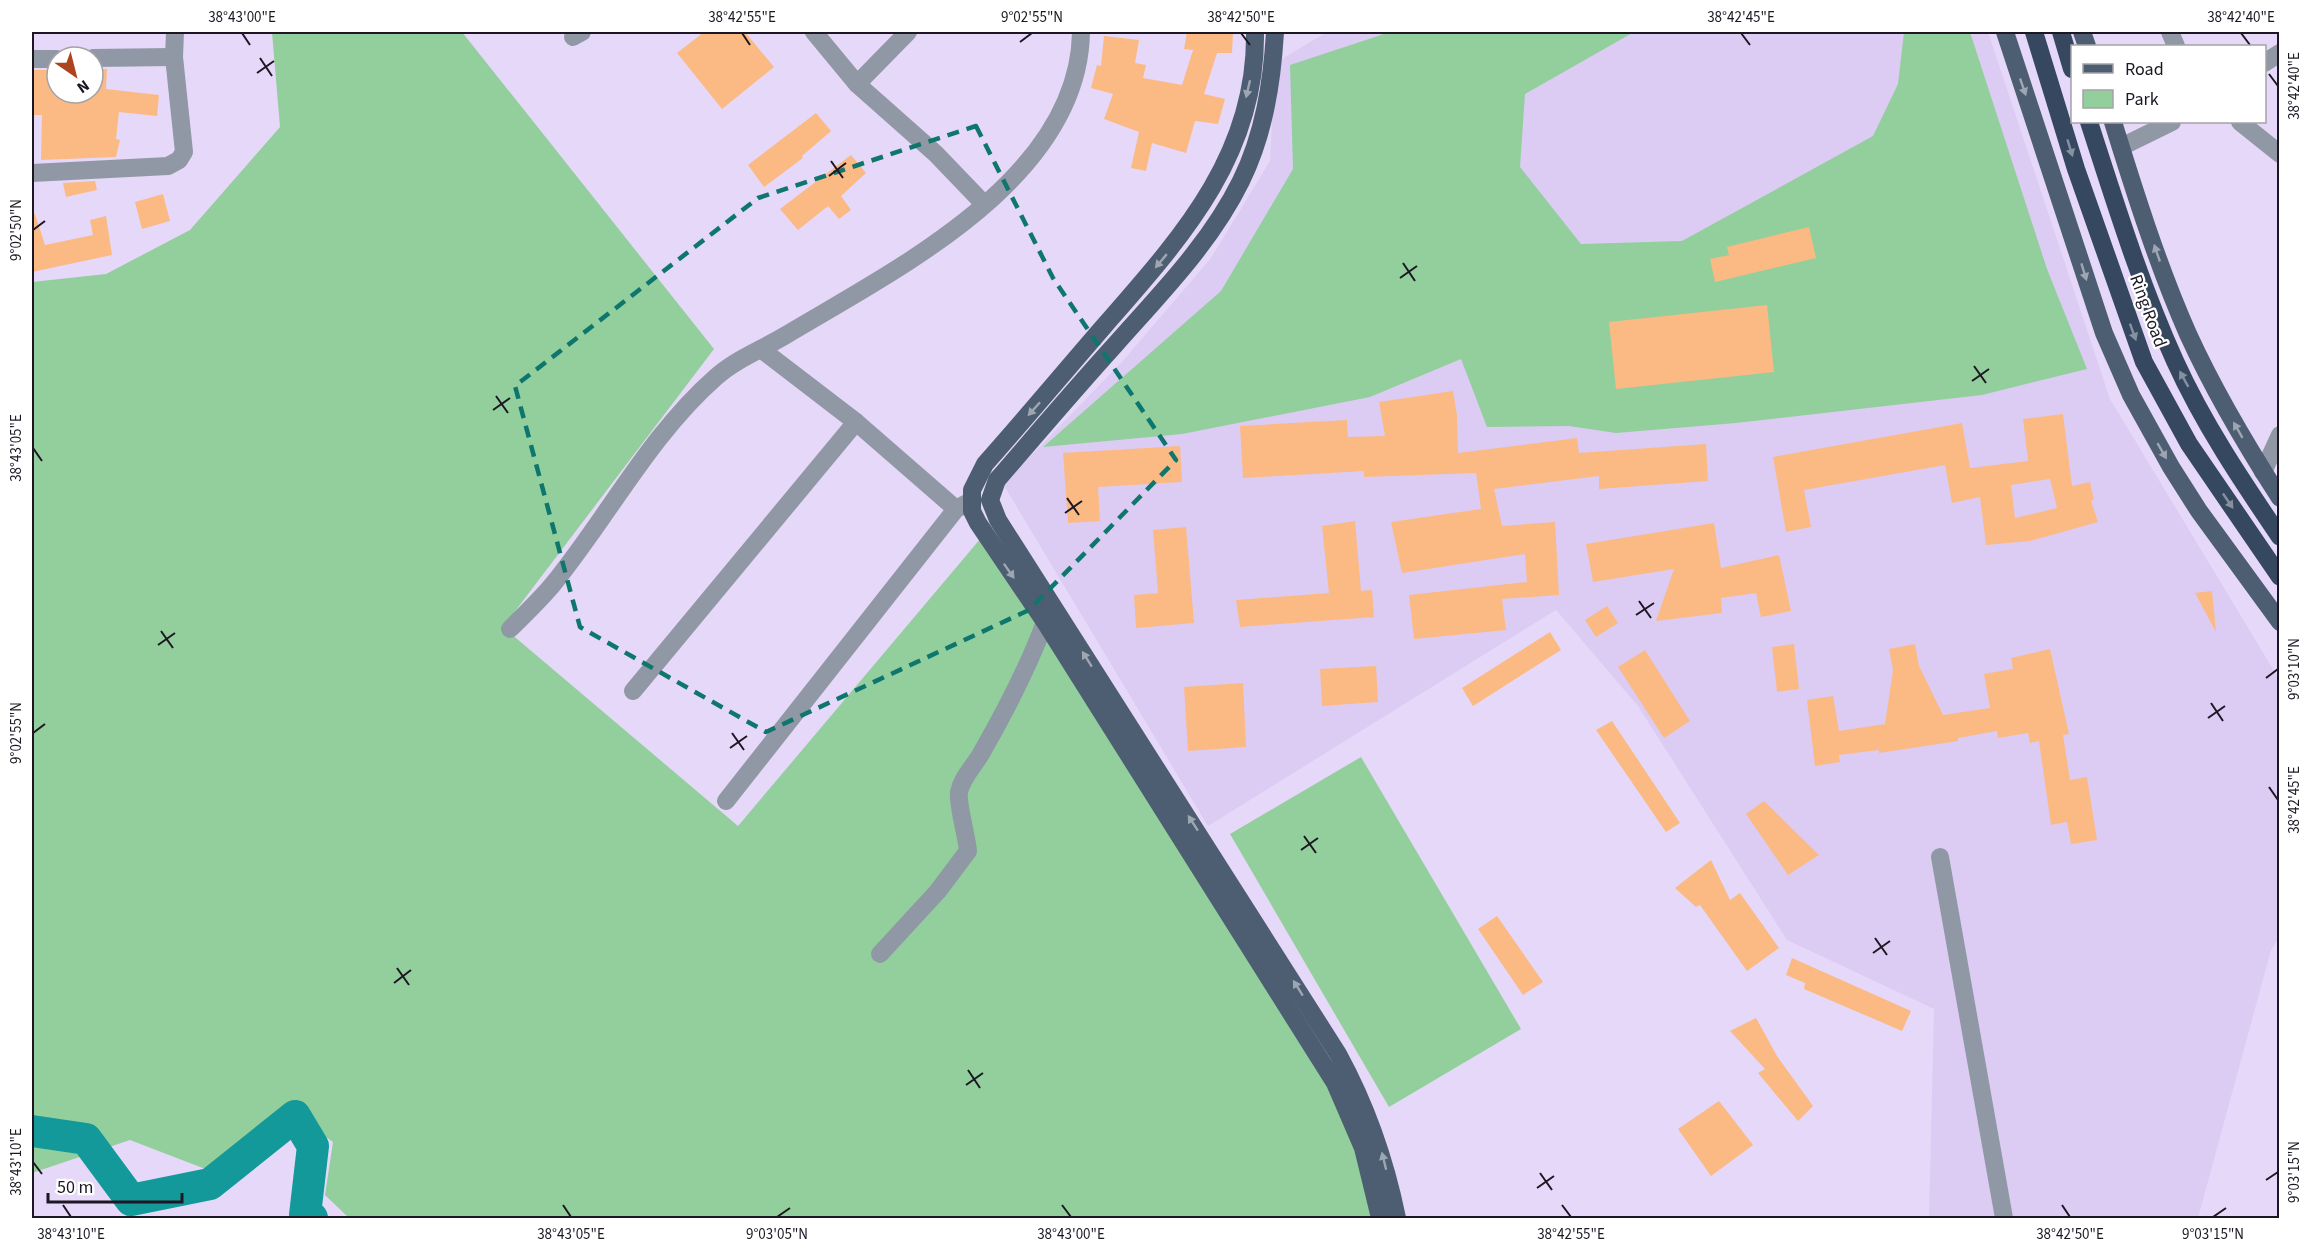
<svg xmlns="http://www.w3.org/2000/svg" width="2311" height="1250" viewBox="0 0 2311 1250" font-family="'Source Sans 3',sans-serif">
<rect width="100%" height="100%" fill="#e6d8f8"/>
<!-- built -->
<polygon fill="#dcccf3" points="1327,32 1988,32 2110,399 2279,679 2279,938 2271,950 2198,1218 1929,1218 1934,1009 1787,940 1638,706 1556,610 1208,826 1003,484 1122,362 1211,258 1270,161 1275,63"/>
<!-- green -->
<g fill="#92cf9c">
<polygon points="272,32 462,32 714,349 503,627 738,826 981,538 1364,1137 1382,1218 393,1218 390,1216 349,1218 325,1195 333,1142 287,1110 208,1170 130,1140 32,1173 32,282 106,274 190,230 280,127"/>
<polygon points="1390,32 1634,32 1525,94 1520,167 1581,244 1682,241 1873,136 1898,84 1904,32 1970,32 2047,269 2087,369 1982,395 1736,423 1616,433 1569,426 1487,427 1461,359 1370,397 1182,434 1043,447 1221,291 1293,169 1290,65"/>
<polygon points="1361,757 1521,1029 1389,1107 1230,834"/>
</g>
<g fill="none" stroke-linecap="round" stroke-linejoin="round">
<!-- river -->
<polyline stroke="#139999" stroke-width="32" points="32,1131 86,1139 131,1200 210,1184 295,1116 313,1146 305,1215 312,1218"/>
</g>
<!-- building -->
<g fill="#fbba84" fill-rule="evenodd">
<polygon points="704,32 745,32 774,67 722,109 677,53"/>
<polygon points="1187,32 1233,32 1232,53 1217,53 1204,94 1225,99 1218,124 1195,121 1186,153 1152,143 1146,171 1131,168 1139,132 1104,119 1113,94 1091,88 1097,65 1101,66 1104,36 1139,40 1135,63 1146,65 1143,78 1182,85 1193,50 1184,49"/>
<polygon points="93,69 107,69 106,89 159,95 157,116 119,112 116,139 120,140 116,157 41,160 42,115 32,115 33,70 57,70 57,93 93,93"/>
<polygon points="816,113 831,131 802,156 803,158 764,187 748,165"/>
<polygon points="851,155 866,173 841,196 851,210 839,219 828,206 798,230 780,209"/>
<polygon points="95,181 97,190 66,197 63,183"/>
<polygon points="163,194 170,221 142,229 135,202"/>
<polygon points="32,214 35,214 45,245 93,235 90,220 106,216 112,255 32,272"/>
<polygon points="1809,227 1816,258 1715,282 1710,259 1729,255 1727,247"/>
<polygon points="1767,305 1774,372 1616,389 1609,322"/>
<polygon points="1453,391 1457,415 1458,453 1577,438 1579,453 1706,444 1708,481 1599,489 1599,476 1494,489 1502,526 1555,522 1559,595 1502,599 1506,630 1414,639 1409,595 1527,582 1525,554 1402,573 1391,522 1481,509 1476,473 1364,477 1364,471 1243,478 1240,426 1347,420 1348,437 1385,436 1379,402"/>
<path d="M2063 414 2072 486 2090 482 2094 500 2091 501 2098 522 2030 541 1986 545 1980 497 1952 503 1945 465 1804 490 1811 527 1786 532 1773 457 1962 423 1970 468 2028 461 2023 419ZM2050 479 2057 508 2015 518 2011 485Z"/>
<polygon points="1180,446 1182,482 1098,487 1100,521 1068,523 1063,453"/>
<polygon points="1355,521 1361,591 1372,590 1374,617 1240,627 1236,600 1329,593 1322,526"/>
<polygon points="1714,523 1721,568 1779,555 1791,611 1761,617 1756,593 1721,598 1722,613 1656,621 1674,569 1593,582 1586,544"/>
<polygon points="1186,527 1194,623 1136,628 1134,595 1158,593 1153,530"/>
<polygon points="2212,591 2216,632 2195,593"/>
<polygon points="1607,606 1618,623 1596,637 1585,620"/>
<polygon points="1550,632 1561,650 1473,706 1462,688"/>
<polygon points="1794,644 1799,689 1777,692 1772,647"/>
<polygon points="1915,644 1919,666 1943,715 1990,708 1984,674 2013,669 2011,658 2050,649 2069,734 2063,735 2070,780 2087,777 2097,840 2071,844 2067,822 2051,825 2039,741 2030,743 2028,733 1998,738 1997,731 1958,738 1958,741 1879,753 1879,750 1839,755 1840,762 1815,766 1807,700 1833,696 1839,731 1885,724 1893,670 1889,649"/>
<polygon points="1645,650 1690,721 1664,738 1618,667"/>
<polygon points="1376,666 1378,702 1322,706 1320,669"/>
<polygon points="1243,683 1246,747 1188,751 1184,687"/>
<polygon points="1612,721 1680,823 1666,832 1596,730"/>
<polygon points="1764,801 1819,855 1788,875 1746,814"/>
<polygon points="1711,860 1730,900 1740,893 1779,948 1747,971 1700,905 1696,907 1675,888"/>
<polygon points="1497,916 1543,982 1523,995 1478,929"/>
<polygon points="1792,958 1911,1011 1902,1031 1804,989 1805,983 1786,975"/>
<polygon points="1756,1018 1777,1056 1813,1106 1798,1121 1758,1073 1765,1069 1730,1031"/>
<polygon points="1719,1101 1753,1145 1711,1176 1678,1129"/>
</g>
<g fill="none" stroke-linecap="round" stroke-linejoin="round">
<!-- minor -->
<g stroke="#8f98a4" stroke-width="18">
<polyline points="814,32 857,84 936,154 984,204"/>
<polyline points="2170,32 2176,46"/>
<polyline points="573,37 582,32"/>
<polyline points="93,58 174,57"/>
<polyline points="32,59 57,59"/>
<polyline points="2264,63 2280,53"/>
<polyline points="857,84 908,32"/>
<polyline points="2240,122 2280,154"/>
<polyline points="2121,147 2172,122"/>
<polyline points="32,173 168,166 179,160 184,152 174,57 175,32"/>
<polyline points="762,350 856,422 956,509"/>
<polyline points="2263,472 2280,435"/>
<path d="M510 629C525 614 541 599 554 583 609 515 650 435 716 377 736 359 763 349 786 335 896 269 1079 179 1081 32"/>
<polyline points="633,691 856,422"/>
<polyline points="726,801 956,509 971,501"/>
<polyline points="1940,857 2004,1218"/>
<path d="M880 954 938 891 968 851C967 837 957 803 959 792 962 777 975 765 982 752 1006 710 1028 668 1045 622"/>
</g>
<!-- major -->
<g stroke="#4d5d72" stroke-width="18">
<path d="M1255 32C1257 155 1181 238 1105 325 1065 371 1026 418 985 464L972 490V511L978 523 1045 622 1335 1083 1363 1148 1380 1218"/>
<path d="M1275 32C1272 83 1264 134 1241 181 1210 244 1159 295 1114 346 1074 390 1036 435 997 480L990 500 998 520 1338 1054C1367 1107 1385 1159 1397 1218"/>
<polyline points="2005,32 2104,333 2131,395 2171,467 2199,511 2280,622"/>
<polyline points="2082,32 2087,46"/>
<path d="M2113 122C2135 193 2158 266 2188 334 2214 391 2246 445 2280 498"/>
</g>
<!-- highway -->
<g stroke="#364860" stroke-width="18">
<polyline points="2034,32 2076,169 2144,362 2189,444 2280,577"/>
<polyline points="2061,32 2072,69"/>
<path d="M2089 122C2115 202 2140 284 2175 361 2203 423 2242 481 2280 537"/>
</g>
</g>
<!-- one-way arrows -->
<defs><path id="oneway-solid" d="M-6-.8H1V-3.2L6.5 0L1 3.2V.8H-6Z" transform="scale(1.5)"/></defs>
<g fill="#9da6b1">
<use href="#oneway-solid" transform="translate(2023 87) rotate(71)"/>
<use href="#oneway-solid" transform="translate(1248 89) rotate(103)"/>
<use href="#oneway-solid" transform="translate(2157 253) rotate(-109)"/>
<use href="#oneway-solid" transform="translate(1161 261) rotate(130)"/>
<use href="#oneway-solid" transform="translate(2084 272) rotate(73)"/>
<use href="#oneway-solid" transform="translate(1034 409) rotate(132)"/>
<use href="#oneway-solid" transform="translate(2238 430) rotate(-120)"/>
<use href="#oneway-solid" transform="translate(2162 451) rotate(60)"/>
<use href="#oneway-solid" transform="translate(1009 571) rotate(55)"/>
<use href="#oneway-solid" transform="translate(1087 659) rotate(-122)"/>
<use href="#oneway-solid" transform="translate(1193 823) rotate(-123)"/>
<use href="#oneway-solid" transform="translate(1298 988) rotate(-122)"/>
<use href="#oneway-solid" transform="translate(1384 1161) rotate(-104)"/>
</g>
<g fill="#8691a0">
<use href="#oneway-solid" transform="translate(2070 148) rotate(73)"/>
<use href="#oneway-solid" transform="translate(2133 332) rotate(70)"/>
<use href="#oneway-solid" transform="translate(2184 379) rotate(-119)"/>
<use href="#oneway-solid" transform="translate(2228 501) rotate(56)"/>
</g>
<!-- marked area -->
<path fill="none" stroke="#0f766e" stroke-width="4.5" stroke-dasharray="12 8" stroke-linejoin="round" d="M976 126 1053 278 1176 460 1029 610 766 732 580 627 515 386 758 198Z"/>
<!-- ticks -->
<path fill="none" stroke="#1c1722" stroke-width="2" d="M242 33 250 45M742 33 750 45M1241 33 1250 45M1741 33 1750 45M2241 33 2250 45M1020 42 1032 33M260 58 272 76M257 73 274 61M2269 74 2278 86M831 161 843 178M829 176 846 163M33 230 45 221M1403 263 1415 281M1400 278 1417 266M1974 366 1986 383M1972 381 1989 369M496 396 508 413M493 410 510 398M33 448 42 461M1067 498 1079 515M1065 513 1082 501M1639 601 1651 618M1636 615 1654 603M161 631 173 648M158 645 175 633M2266 678 2278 669M2211 703 2223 721M2208 718 2225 706M33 733 45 724M732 733 744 750M730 748 747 736M2269 787 2278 800M1304 836 1316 853M1301 850 1318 838M1875 938 1887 955M1873 953 1890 941M397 968 409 985M394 983 411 970M968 1070 980 1088M966 1085 983 1073M33 1162 42 1174M1540 1173 1552 1190M2266 1180 2278 1172M1537 1188 1554 1176M63 1205 71 1217M563 1205 571 1217M1062 1205 1071 1217M1562 1205 1571 1217M2062 1205 2070 1217M777 1217 790 1208M2213 1217 2226 1208"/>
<g text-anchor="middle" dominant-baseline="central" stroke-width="4.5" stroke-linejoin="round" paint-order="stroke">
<!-- street labels -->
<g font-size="18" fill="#1c1722" stroke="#fff">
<text transform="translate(2148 311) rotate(70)">Ring Road</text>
</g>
</g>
<!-- border -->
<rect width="2311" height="1250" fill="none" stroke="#ffffff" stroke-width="66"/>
<!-- legend -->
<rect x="2071" y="45" width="195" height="78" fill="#ffffff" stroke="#a4a2a7" stroke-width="1.5"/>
<rect x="2083" y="64" width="30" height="9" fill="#4d5d72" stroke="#a4a2a7" stroke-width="1.5"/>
<text x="2125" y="75" font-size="18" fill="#1c1722">Road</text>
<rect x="2083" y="90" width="30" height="18" fill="#92cf9c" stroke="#a4a2a7" stroke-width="1.5"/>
<text x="2125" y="105" font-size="18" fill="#1c1722">Park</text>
<!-- north arrow -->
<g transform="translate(75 75) rotate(145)"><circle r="28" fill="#ffffff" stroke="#a4a2a7" stroke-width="1.5"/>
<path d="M0-4.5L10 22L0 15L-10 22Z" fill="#ab441f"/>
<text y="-9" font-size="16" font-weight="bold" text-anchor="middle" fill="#1c1722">N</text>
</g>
<!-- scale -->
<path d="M48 1193v9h134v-9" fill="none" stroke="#1c1722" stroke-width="3"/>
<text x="57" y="1193" font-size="18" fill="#1c1722" stroke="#ffffff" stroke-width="4.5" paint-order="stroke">50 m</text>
<rect x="33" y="33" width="2245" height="1184" fill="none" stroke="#1c1722" stroke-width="2"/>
<g font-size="15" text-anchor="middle" fill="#1c1722">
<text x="242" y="22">38°43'00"E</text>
<text x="742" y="22">38°42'55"E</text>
<text x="1032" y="22">9°02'55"N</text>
<text x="1241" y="22">38°42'50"E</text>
<text x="1741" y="22">38°42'45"E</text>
<text x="2241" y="22">38°42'40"E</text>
<text transform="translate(2294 86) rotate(-90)" y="5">38°42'40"E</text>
<text transform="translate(16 230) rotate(-90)" y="5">9°02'50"N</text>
<text transform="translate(16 448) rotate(-90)" y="5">38°43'05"E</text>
<text transform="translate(2294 669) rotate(-90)" y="5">9°03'10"N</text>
<text transform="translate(16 733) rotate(-90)" y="5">9°02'55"N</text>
<text transform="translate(2294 800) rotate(-90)" y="5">38°42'45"E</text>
<text transform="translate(16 1162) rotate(-90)" y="5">38°43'10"E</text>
<text transform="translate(2294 1172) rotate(-90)" y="5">9°03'15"N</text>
<text x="71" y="1239">38°43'10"E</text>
<text x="571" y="1239">38°43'05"E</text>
<text x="777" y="1239">9°03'05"N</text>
<text x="1071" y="1239">38°43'00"E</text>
<text x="1571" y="1239">38°42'55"E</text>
<text x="2070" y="1239">38°42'50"E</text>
<text x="2213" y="1239">9°03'15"N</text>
</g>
</svg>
